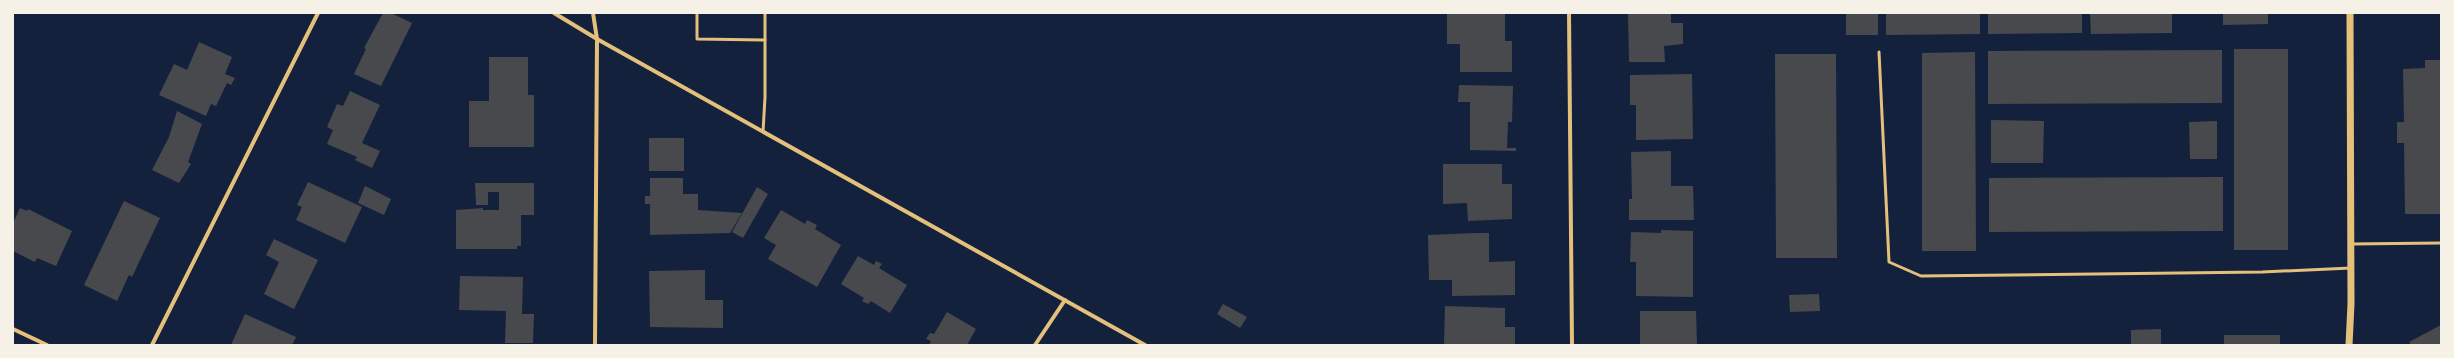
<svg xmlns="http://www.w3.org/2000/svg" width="2454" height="358" viewBox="0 0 2454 358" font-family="Barlow,sans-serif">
<rect width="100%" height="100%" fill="#14213d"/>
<!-- building -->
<g fill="#48494c">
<polygon points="383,13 391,13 412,23 381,86 354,74 366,49 364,48"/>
<polygon points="1447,13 1505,13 1505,41 1512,41 1512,72 1460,72 1460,44 1447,44"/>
<polygon points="1628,13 1671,13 1671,23 1683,23 1683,44 1664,46 1665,62 1629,62"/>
<rect x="1846" y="13" width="32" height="22"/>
<polygon points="1886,13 1980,13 1980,34 1886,35"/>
<polygon points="1988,13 2082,13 2082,33 1988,34"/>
<polygon points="2090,13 2172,13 2172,33 2091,34"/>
<polygon points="2223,13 2268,13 2268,24 2223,25"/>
<polygon points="199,42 232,57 225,74 235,78 231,85 227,83 216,106 211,104 206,116 159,95 174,64 187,70"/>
<rect x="2234" y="49" width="54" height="201"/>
<polygon points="2222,50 2222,103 1988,104 1988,51"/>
<polygon points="1975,52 1976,251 1922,251 1922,53"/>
<polygon points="1775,54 1836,54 1837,258 1776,258"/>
<polygon points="489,57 528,57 528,95 534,95 534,147 469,147 469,101 489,101"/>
<polygon points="2425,60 2441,60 2441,214 2405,214 2404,143 2397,143 2397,122 2404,122 2403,69 2425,68"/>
<polygon points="1692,74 1693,139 1636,140 1636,105 1630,105 1630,75"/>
<polygon points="1459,85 1513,86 1512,122 1508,122 1507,148 1516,148 1516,151 1470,150 1470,102 1458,102"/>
<polygon points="350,91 380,105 362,143 380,151 372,168 355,160 357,157 327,144 333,130 327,127 337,104 343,106"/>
<polygon points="177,111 202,124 188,162 191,164 179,183 152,170 169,137"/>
<polygon points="1991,120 2044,121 2043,163 1991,163"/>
<polygon points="2217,121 2217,159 2190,159 2189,122"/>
<rect x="649" y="138" width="35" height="33"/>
<polygon points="1671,151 1671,186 1693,186 1694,220 1629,220 1629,199 1632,199 1631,152"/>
<polygon points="1443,164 1502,164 1502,184 1512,184 1512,219 1468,221 1467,203 1443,204"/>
<polygon points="2223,177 2223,231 1989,232 1989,178"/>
<polygon points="650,178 683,178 683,194 698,194 698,210 742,213 730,233 650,235 650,204 645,204 645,196 650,196"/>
<polygon points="308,182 362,207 345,243 296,220 302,207 297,205"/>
<polygon points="475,183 534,183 534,215 521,215 521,246 517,246 517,249 456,249 456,210 483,208 483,210 499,210 499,192 488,192 488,205 476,205"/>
<polygon points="365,186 391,199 384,215 358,203"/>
<polygon points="757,187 768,194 743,238 732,232"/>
<polygon points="124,201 160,218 132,277 129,275 117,301 84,285"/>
<polygon points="20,208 27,211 28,209 72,231 56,266 37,258 35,262 13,251 13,223"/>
<polygon points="781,210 805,224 807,220 817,225 815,229 841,245 817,287 768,259 776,245 764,238"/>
<polygon points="1661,230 1693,231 1693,297 1636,296 1636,262 1630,262 1631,232 1661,233"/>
<polygon points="1477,233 1489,233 1489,262 1515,261 1515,295 1452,296 1452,280 1429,280 1428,235"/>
<polygon points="274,239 318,260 294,309 264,294 279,262 266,255"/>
<polygon points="858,256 874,265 876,261 882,264 879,268 907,285 890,313 871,301 868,304 862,301 864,298 841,284"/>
<polygon points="705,270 705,300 723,300 723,328 650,327 649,271"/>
<polygon points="460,276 523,277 522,314 534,314 533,343 505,343 506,311 459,310"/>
<polygon points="1819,294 1820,311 1790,312 1789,295"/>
<polygon points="1223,304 1247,317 1240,328 1217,314"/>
<polygon points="1445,306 1505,308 1505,327 1515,327 1515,345 1444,345"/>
<polygon points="1640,311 1696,311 1697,345 1640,345"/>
<polygon points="947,312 976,329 967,345 929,345 931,341 926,339 930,333 934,334"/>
<polygon points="245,314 296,337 292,345 231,345"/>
<polygon points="2441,325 2441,345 2411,345 2409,342"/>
<polygon points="2161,329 2161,345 2131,345 2131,330"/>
<rect x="2224" y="335" width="56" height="10"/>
</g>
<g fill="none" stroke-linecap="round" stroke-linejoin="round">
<!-- service -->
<g stroke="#e5c07b" stroke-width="3">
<polyline points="697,13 697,39 765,40"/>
<polyline points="1879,52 1889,262 1921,276 2262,272 2351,268"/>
<polyline points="763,132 765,97 765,13"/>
<polyline points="2351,244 2441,243"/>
</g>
<!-- minor -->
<g stroke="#e5c07b" stroke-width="4">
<polyline points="554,13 597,39 1145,345"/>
<polyline points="593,13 597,39 595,345"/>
<polyline points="1569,13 1572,345"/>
<polyline points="13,329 47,345"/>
<polyline points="152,345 318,13"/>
<polyline points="1035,345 1065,300"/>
</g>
<!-- tertiary -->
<polyline stroke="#e5c07b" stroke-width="7" points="2349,345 2351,304 2350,13"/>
</g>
<!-- border -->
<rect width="2454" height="358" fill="none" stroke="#f6f1e7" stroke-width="28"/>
</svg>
